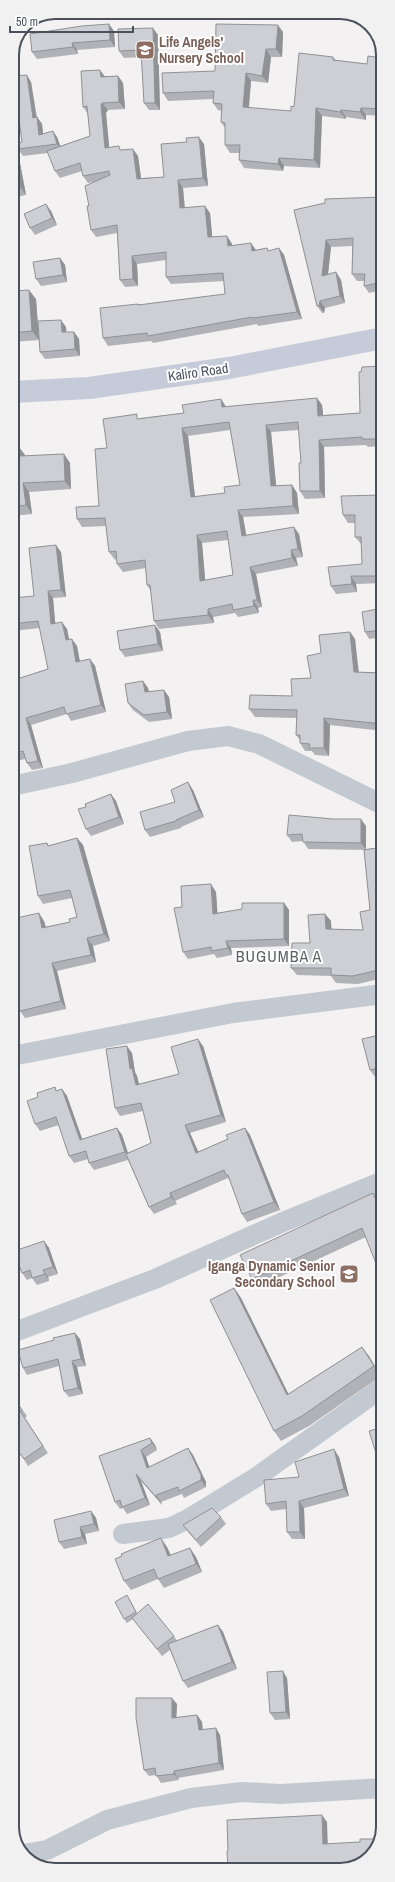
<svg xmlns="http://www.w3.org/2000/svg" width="395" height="1882" viewBox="0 0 395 1882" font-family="'Archivo Narrow',sans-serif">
<rect width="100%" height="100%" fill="#f3f1f1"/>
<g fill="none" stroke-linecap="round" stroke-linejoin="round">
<!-- minor -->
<g stroke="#c3c9d1" stroke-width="20">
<polyline points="12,786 72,773 188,741 228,736 259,744 383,805"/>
<polyline points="12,1056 233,1013 383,994"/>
<polyline points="12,1333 155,1279 283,1222 383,1181"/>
<polyline points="123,1534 169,1528 188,1519 255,1478 383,1387"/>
<polyline points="23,1854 47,1850 107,1820 191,1798 242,1792 281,1794 383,1788"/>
</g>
<!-- secondary -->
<polyline stroke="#c5cbd8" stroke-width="22" points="12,392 89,388 229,368 383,338"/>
</g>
<!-- wall -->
<g fill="#b1b2b7" fill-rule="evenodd">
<polygon points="114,31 115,47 77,50 78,54 37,59 32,52"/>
<polygon points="283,32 282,57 271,57 268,83 251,81 249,108 291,111 294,107 333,57 336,60 367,64 383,58 383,116 366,115 366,120 346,117 346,119 322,116 320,168 284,166 283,171 244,168 239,160 240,153 230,153 225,145 225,128 221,122 222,111 218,110 213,103 213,99 168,101 163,93 215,71"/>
<polygon points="158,35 160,110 149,110 144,103 142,57 124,58 119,51"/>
<polygon points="12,76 31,82 37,117 42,124 43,134 57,137 60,146 90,136 88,114 83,107 105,76 118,76 123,83 125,109 108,110 106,113 109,147 122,150 138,156 141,178 164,177 204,144 208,186 183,188 185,207 210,213 212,237 227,236 232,244 232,246 256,250 267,248 269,251 279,248 284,255 302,319 258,326 257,324 153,343 151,341 108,346 103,338 139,305 225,294 224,281 171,284 166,277 166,260 137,264 138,286 125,287 120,280 117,233 96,237 91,230 89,206 94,182 88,183 83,176 82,171 60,178 55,171 48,153 23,156 18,149 22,142 18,112 12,113"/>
<polygon points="12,140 17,147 26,195 12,198"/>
<polygon points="383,197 383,290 369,293 364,286 364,281 357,281 352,274 352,246 331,247 328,274 336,272 341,280 345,303 325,308 324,313 322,313 317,306 294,210"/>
<polygon points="12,208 15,229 12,230"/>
<polygon points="51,211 57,225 35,235 30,228"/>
<polygon points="60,258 65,265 67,282 41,286 36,279"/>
<polygon points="12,291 36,299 39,340 12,342"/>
<polygon points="66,327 66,332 74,332 79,339 80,356 45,359 40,352"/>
<path d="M383 366V465L380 461V446L368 447 366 445 324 447 325 498 305 499 300 491 301 463 299 430 271 432 276 486 292 485 297 493 299 514 243 517 246 536 299 534 303 557 296 558 298 566 256 574 262 607 258 608 259 613 238 617 235 613 213 617 214 623 159 629 154 621 151 591 147 585 146 568 123 572 117 564V559L115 560 109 552 106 526 82 527 77 519 99 506 107 448 140 418 184 413 221 399 226 407 317 398 322 405 323 415 360 413ZM230 430 240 485 225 493 195 497 188 436ZM228 540 233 575 205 580 202 543Z"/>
<polygon points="12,436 13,438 14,447 25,456 64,454 70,463 71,489 29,492 32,514 12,516"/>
<polygon points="383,495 383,583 356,584 357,592 336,594 331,586 362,564 362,544 361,544 355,537 355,523 348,523 343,515"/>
<polygon points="61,552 66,597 53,598 55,623 67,629 69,640 77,646 80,661 90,659 95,666 106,712 71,721 67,714 31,725 43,768 32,770 27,763 25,759 12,762 12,735 17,733 17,679 48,669 40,628 12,631 12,598 34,596"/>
<polygon points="383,608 383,637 369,639 365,632"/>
<polygon points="160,632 163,651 125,657 120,650"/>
<polygon points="350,632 355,639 359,672 383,673 383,731 330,725 329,756 315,755 312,751 305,751 300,743 300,740 296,735 297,718 255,717 249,709 292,696 311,678 321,653"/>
<polygon points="143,681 148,688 149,691 169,697 172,719 149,722 133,710 128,703"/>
<polygon points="383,734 383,758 379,752"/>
<polygon points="193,790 204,817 181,827 181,828 150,837 145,830 175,802"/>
<polygon points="116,801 124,824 91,836 86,829 86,807"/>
<polygon points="366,826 366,849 383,847 383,978 358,984 336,983 331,976 297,975 291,968 310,943 325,914 331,921 331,929 363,930 370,910 364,850 308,849 303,841 292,842 287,835"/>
<polygon points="77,838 83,845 110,941 93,946 96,962 57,971 66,1009 25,1018 20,1011 16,982 44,921 46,927 70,922 77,917 72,898 43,904 38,896 47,843 49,846"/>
<polygon points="216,892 217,913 284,903 289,910 289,946 231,948 232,955 217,958 214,954 188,959 183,952 182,907"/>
<polygon points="375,1036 380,1043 383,1053 383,1075 375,1077 370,1070"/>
<polygon points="203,1046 226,1122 190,1133 198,1152 228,1139 245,1128 250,1135 280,1210 247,1222 242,1214 230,1181 228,1178 175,1201 177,1204 154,1214 149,1207 128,1160 94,1170 89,1163 88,1159 74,1163 69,1156 59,1125 40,1131 35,1124 38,1097 55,1087 57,1091 62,1089 67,1096 82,1139 117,1128 122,1135 128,1153 151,1143 143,1111 120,1116 115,1108 132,1053 135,1072 137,1076 139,1084 179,1074"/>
<polygon points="376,1197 366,1237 258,1287 252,1279"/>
<polygon points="44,1241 49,1248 58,1274 48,1277 49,1281 37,1285 32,1278 27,1280 22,1273"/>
<polygon points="234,1288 241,1298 288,1394 362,1347 381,1376 309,1426 281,1441 274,1431"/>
<polygon points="80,1339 86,1366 77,1367 83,1394 69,1397 64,1391 59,1366 27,1375 23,1368 54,1340"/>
<polygon points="12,1395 27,1416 25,1418 48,1453 28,1466 21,1455 15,1459 12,1455"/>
<polygon points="150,1438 155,1445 157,1450 146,1457 149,1467 188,1448 193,1455 206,1482 206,1487 184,1498 182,1494 161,1502 162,1505 141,1481 150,1505 127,1514 123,1508 120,1509 115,1502 99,1456"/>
<polygon points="339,1457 349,1496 304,1508 305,1539 292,1539 287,1532 286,1509 271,1511 266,1504 299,1477"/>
<polygon points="91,1511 96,1518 99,1531 85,1534 87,1544 64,1549 59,1542"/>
<polygon points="221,1517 226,1524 201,1547 188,1532 183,1525"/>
<polygon points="167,1547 171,1555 196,1557 202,1572 164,1588 158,1579 131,1590 124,1581"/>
<polygon points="127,1595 137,1613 174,1636 177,1641 218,1625 223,1632 237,1669 188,1688 183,1681 170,1650 162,1656 133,1619 127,1623 124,1619"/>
<polygon points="287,1678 290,1719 275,1720 270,1713"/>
<polygon points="177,1704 176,1718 197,1715 202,1722 203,1730 220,1735 224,1770 178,1778 179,1780 161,1783 156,1775 149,1776 144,1770"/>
</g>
<!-- shaded-wall -->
<g fill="#909195">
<polygon points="109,24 114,31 115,47 110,40"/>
<polygon points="278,25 283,32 282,57 276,49"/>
<polygon points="153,28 158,35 160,110 155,103"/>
<polygon points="72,43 77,50 78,54 73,47"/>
<polygon points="266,49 271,57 268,83 262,76"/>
<polygon points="100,70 106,78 101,77"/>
<polygon points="246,73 251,81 248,115 243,107"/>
<polygon points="27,75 31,82 37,122 37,117 42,124 44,142 39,135 33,118"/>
<polygon points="118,76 123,83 125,109 119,102"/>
<polygon points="102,103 108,110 106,113 110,156 105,148 101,105"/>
<polygon points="316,108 322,116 320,168 314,160"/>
<polygon points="361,108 366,115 366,120 360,112"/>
<polygon points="341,110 346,117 346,119 340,112"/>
<polygon points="53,131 57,137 62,151 57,144"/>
<polygon points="199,137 204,144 208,186 203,178"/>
<polygon points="12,140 17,147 26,195 21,188"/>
<polygon points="133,149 138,156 142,186 137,179"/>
<polygon points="279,158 284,166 283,171 278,164"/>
<polygon points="178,180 183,188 185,215 180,208"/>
<polygon points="46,204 51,211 57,225 52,218"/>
<polygon points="205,206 210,213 213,245 208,237"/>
<polygon points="12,208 15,229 12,226"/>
<polygon points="227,236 232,244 233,254 228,246"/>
<polygon points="326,240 331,247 327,283 322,276"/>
<polygon points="251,243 256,250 252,251"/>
<polygon points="279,248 284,255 302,319 297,312"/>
<polygon points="132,256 137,264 138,286 133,279"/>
<polygon points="60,258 65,265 67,282 63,275"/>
<polygon points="336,272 341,280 345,303 340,296"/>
<polygon points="29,290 36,299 39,340 32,331"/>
<polygon points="320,301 325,308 324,313 319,306"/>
<polygon points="61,320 66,327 67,339 62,332"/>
<polygon points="74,332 79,339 80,356 75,349"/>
<polygon points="317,398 322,405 324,423 318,416"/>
<polygon points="221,399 226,407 222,407"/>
<polygon points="266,425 271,432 277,494 271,486"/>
<polygon points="182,428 188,436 196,505 191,497"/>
<polygon points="12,436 13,438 15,455 12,451"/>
<polygon points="319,440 324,447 325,498 320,491"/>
<polygon points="19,447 25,455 26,465 20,456"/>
<polygon points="64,454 70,463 71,489 65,481"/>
<polygon points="23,483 29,492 32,514 26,505"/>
<polygon points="292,485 297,493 299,514 293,506"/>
<polygon points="238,510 243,517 248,544 242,536"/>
<polygon points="294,527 299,534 303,557 298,549"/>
<polygon points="197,535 202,543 206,589 200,581"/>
<polygon points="56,545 61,552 66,597 61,590"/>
<polygon points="291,550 296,558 298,566 292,558"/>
<polygon points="250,567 256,574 262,607 257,600"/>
<polygon points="351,576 356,584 357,592 352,584"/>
<polygon points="48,591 53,598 56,631 51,624"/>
<polygon points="253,600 258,608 259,613 254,606"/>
<polygon points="208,609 213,617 214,623 208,615"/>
<polygon points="62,622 67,629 71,648 66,640"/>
<polygon points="155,625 160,632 163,651 158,644"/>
<polygon points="350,632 355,639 359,679 354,672"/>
<polygon points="72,639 77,646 81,669 76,662"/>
<polygon points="90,659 95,666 106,712 101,705"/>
<polygon points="12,663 19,687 14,680 12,673"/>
<polygon points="143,681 148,688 150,699 145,692"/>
<polygon points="164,690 169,697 172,719 167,712"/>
<polygon points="26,718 31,725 43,768 38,761"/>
<polygon points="324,718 330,725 329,756 324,748"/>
<polygon points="188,782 193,790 204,817 199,810"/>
<polygon points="111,794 116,801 124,824 119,817"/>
<polygon points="361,819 366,826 366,850 361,843"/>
<polygon points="77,838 83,845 110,941 104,934"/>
<polygon points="211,884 216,892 218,921 213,914"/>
<polygon points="284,903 289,910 289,946 284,939"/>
<polygon points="39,913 44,921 48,936 42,928"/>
<polygon points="325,914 331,921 332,937 326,929"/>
<polygon points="87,938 93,946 96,962 91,955"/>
<polygon points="226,941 231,948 232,955 228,948"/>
<polygon points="52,963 57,971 66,1009 61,1001"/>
<polygon points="375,1036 380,1043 383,1053 383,1065"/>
<polygon points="198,1039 203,1046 226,1122 221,1115"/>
<polygon points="127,1046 132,1053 135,1072 137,1076 141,1093 136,1085 130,1069"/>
<polygon points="62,1089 67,1096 85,1147 80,1140"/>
<polygon points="185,1125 190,1133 202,1160 196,1153"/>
<polygon points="117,1128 122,1135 130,1159 125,1152"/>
<polygon points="245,1128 250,1135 280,1210 274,1202"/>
<polygon points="170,1193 175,1201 177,1204 171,1197"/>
<polygon points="44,1241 49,1248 58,1274 53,1267"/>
<polygon points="43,1270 48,1277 49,1281 45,1274"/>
<polygon points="234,1288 241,1298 294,1405 287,1395"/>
<polygon points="75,1333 80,1339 86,1366 81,1359"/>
<polygon points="362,1347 369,1356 381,1376 374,1366"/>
<polygon points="72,1361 77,1367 83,1394 78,1388"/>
<polygon points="150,1438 155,1445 157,1450 152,1443"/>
<polygon points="188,1448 193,1455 206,1482 206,1487 201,1480"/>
<polygon points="334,1449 339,1457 349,1496 344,1489"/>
<polygon points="141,1450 146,1457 152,1475 147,1468"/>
<polygon points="136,1474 141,1481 150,1505 145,1498"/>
<polygon points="156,1495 161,1502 162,1505 157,1498"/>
<polygon points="299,1501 304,1508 305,1539 300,1532"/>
<polygon points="91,1511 96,1518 99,1531 94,1524"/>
<polygon points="80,1527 85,1534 87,1544 82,1537"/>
<polygon points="161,1538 167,1547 174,1565 168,1556"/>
<polygon points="190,1548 196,1557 202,1572 196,1564"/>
<polygon points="218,1625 223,1632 237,1669 232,1662"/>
<polygon points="283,1671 287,1678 290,1719 286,1712"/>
<polygon points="172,1698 177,1704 176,1725 172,1718"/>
<polygon points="197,1715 202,1722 203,1737 199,1730"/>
<polygon points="216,1728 220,1735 224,1770 219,1763"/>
<polygon points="174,1771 178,1778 179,1780 174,1774"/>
<polygon points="322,1815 327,1822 328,1851 323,1844"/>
</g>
<!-- building -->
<g fill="#cecfd5" stroke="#909195" fill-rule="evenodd">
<polygon points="109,24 110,40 72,43 73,47 32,52 30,34 82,26"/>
<polygon points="216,24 278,25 276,49 266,49 262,76 246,73 243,107 291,111 291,106 294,107 299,53 333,57 333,60 367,64 368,56 383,58 383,109 361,108 360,112 341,110 340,112 316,108 314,160 279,158 278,164 239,160 240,145 225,145 225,123 221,122 222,104 213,103 214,91 163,93 162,73 215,71"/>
<polygon points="153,28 155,103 144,103 141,50 119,51 118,29"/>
<polygon points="100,70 101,77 118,76 119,102 102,103 101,105 105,148 119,146 120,150 133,149 137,179 164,177 161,144 187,142 186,138 199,137 203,178 178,180 180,208 205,206 208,237 227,236 228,246 251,243 252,251 267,248 268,251 279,248 297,312 253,318 252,317 148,336 147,333 103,338 100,308 138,304 138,305 225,294 223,273 166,277 166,252 132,256 133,279 120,280 117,225 91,230 87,206 89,206 85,186 110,175 109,171 83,176 80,163 55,171 47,151 90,136 87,106 83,107 81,71"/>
<polygon points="27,75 33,118 37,117 39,135 53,131 57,144 18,149 17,144 22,142 17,104 12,105 12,76"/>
<polygon points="12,141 21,188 12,190"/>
<polygon points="383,197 383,282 364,286 365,274 352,274 353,238 326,240 322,276 336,272 340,296 320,301 319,306 317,306 294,210 325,203 325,199"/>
<polygon points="46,204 52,218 30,228 24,214"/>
<polygon points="60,258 63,275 36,279 33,262"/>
<polygon points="29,290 32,331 12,333 12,291"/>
<polygon points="61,320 62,332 74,332 75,349 40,352 38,321"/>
<path d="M383 366V461H380V439H362V437L319 440 320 491H300L299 463H301L298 422 266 425 271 486 292 485 293 506 238 510 242 536 294 527 298 549 291 550 292 558 250 567 257 600H253L254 606 233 610 232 604 208 609V615L154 621 150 585H147L145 560 117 564 116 551 109 552 105 518 77 519 76 507 99 506 95 449 107 448 103 419 137 414V419L184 413 182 405 221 399 222 407 317 398 318 416 360 413 359 372H361L362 367ZM229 422 240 485 224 487 225 493 191 497 182 428ZM227 531 233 575 200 581 197 535Z"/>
<polygon points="19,447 20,456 64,454 65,481 23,483 26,505 12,507 12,448"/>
<polygon points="383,495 383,576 351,576 352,584 331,586 328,567 362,564 361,537 355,537 355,515 343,515 341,496"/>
<polygon points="56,545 61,590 48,591 51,624 62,622 66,640 72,639 76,662 90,659 101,705 66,714 64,707 26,718 38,761 27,763 23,751 12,754 12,735 17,733 12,717 12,673 14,680 48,669 38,621 12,624 12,598 34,596 29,548"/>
<polygon points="383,608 383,630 365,632 362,612"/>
<polygon points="155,625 158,644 120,650 117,631"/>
<polygon points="350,632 354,672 383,673 383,724 324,718 324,748 309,748 310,744 300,743 300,735 296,735 297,710 249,709 250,695 292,696 291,679 311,678 307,656 321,653 319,635"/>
<polygon points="143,681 145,692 164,690 167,712 144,715 128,703 125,684"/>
<polygon points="383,734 383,753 379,752"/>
<polygon points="188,782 199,810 176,820 176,821 145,830 140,812 175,802 171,790"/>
<polygon points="111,794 119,817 86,829 78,809 86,807 85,804"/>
<polygon points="289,815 333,819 361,819 361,843 303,842 302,834 287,835"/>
<polygon points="77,838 104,934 87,938 91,955 52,963 61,1001 20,1011 13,983 16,982 12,968 12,919 39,913 42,928 70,922 69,919 77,917 70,890 38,896 29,846 47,843 48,846"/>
<polygon points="383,847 383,969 353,976 331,975 331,968 291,968 292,943 310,943 308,915 325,914 326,929 363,930 360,912 370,910 364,850"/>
<polygon points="211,884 213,914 242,909 242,903 284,903 284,939 226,941 228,948 212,951 211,947 183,952 174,908 182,907 181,886"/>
<polygon points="375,1036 383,1067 370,1070 362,1039"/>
<polygon points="198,1039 221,1115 185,1125 196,1153 228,1139 226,1135 245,1128 274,1202 242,1214 228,1175 226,1175 224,1170 170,1193 171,1197 149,1207 126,1154 151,1143 141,1103 115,1108 106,1049 127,1046 130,1069 132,1068 136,1085 179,1074 171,1047"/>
<polygon points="55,1087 56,1091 62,1089 80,1140 117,1128 125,1152 89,1163 86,1151 69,1156 56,1117 35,1124 27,1101 38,1097 37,1093"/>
<polygon points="373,1193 375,1198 383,1195 383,1281 362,1228 252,1279 240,1255"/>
<polygon points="44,1241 53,1267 43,1270 45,1274 32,1278 30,1270 22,1273 14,1251"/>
<polygon points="234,1288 287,1395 362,1347 374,1366 302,1416 274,1431 210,1300"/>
<polygon points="75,1333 81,1359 72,1361 78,1388 64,1391 58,1359 23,1368 18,1350 54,1340 53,1338"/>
<polygon points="12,1395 22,1410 20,1411 43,1446 24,1459 17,1449 12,1452"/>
<polygon points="383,1427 383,1471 382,1472 369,1431"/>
<polygon points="150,1438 152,1443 141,1450 147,1468 188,1448 201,1475 201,1480 179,1491 178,1487 156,1495 157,1498 136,1474 145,1498 122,1507 120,1500 115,1502 99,1456"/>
<polygon points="334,1449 344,1489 299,1501 300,1532 287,1532 286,1501 266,1504 264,1480 299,1477 295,1462"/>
<polygon points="212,1508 221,1517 196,1540 183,1525"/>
<polygon points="91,1511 94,1524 80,1527 82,1537 59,1542 54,1520"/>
<polygon points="161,1538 168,1556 190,1548 196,1564 158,1579 154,1569 124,1581 115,1559 122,1556 121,1554"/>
<polygon points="127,1595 136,1612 124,1619 115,1602"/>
<polygon points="148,1604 174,1636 157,1649 132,1618"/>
<polygon points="218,1625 232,1662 183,1681 168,1644"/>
<polygon points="283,1671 286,1712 270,1713 267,1672"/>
<polygon points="136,1698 172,1698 172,1718 197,1715 199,1730 216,1728 219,1763 174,1771 174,1774 156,1776 155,1768 144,1770 136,1718"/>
<polygon points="322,1815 323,1844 360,1842 360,1839 379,1839 372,1856 346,1870 228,1870 227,1851 228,1851 227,1820"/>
</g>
<!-- icons -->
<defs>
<symbol id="school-square" viewBox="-11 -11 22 22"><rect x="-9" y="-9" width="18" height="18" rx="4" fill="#8d6e63" stroke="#fff"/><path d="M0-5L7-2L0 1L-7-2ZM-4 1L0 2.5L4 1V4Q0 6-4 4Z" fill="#fff"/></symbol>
</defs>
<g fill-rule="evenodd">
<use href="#school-square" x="134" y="39" width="22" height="22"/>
<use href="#school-square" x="338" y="1263" width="22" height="22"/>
</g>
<g text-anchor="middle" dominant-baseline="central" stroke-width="4" stroke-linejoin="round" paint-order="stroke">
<!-- education labels -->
<g font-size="14" font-weight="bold" fill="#785e54" stroke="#fff" text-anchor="start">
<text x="159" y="42">Life Angels'<tspan x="159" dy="16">Nursery School</tspan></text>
<text x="335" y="1266" text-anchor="end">Iganga Dynamic Senior<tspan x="335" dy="16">Secondary School</tspan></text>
</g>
<!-- street labels -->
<g font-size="14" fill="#4a515d" stroke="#fff">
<text transform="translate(198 372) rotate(-8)">Kaliro Road</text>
</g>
<!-- quarter labels -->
<g font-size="16" letter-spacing="1" fill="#5e6065" stroke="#fff">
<text x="279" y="956">BUGUMBA A</text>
</g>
</g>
<!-- crop -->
<path d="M0 0H395V1882H0ZM55 19H340A36 36 0 0 1 376 55V1827A36 36 0 0 1 340 1863H55A36 36 0 0 1 19 1827V55A36 36 0 0 1 55 19Z" fill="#f1f1f2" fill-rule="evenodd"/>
<path fill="none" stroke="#4a515d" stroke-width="2" d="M55 19H340A36 36 0 0 1 376 55V1827A36 36 0 0 1 340 1863H55A36 36 0 0 1 19 1827V55A36 36 0 0 1 55 19Z"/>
<!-- scale -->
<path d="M10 26v6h123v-6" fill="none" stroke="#4a515d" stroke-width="2"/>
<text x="16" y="26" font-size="12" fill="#4a515d" stroke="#ffffff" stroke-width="3" paint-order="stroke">50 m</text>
</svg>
